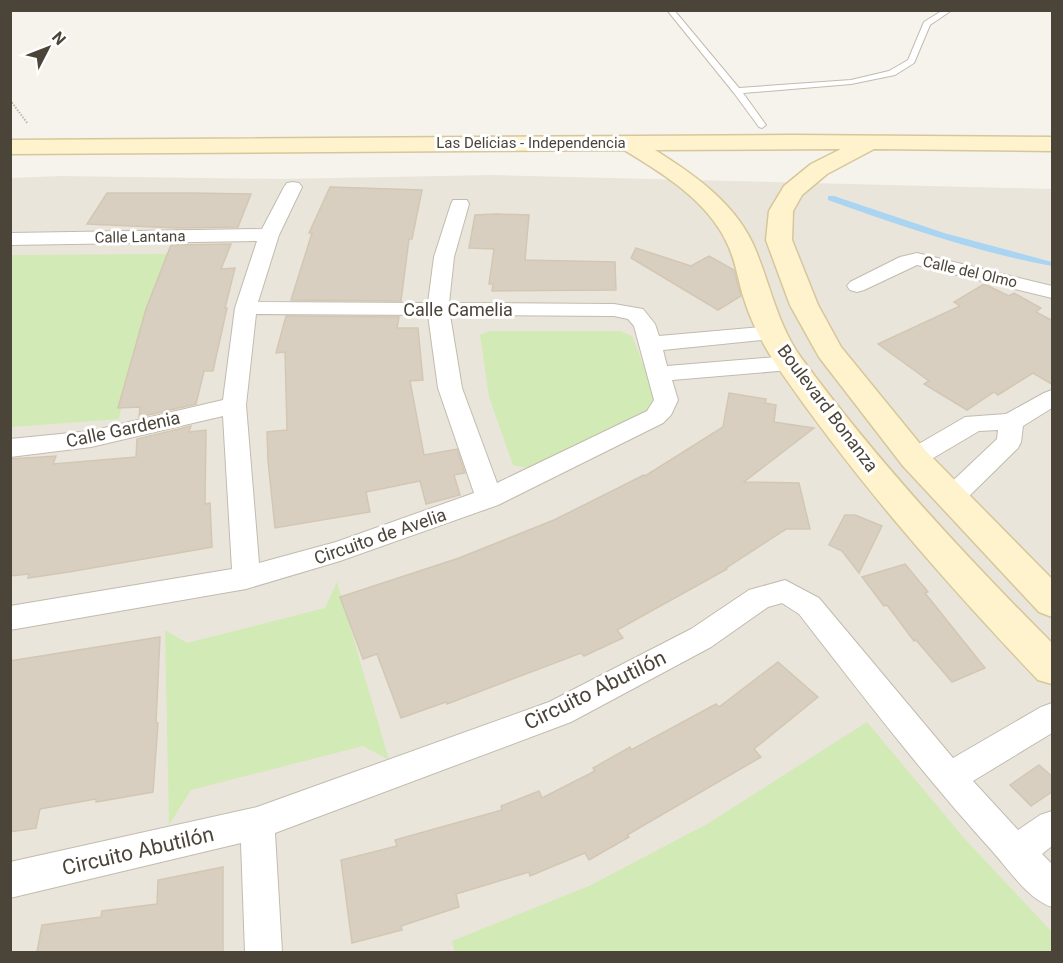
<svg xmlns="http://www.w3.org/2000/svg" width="1063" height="963" viewBox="0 0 1063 963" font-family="Roboto,sans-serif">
<rect width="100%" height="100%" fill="#f6f3ec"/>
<!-- residential -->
<polygon fill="#eae5da" points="493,175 1052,189 1052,952 11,952 11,178 60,176 282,179"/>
<!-- green -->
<g fill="#d2eab5">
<polygon points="169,254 138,336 119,419 11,427 11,255"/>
<polygon points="489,331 620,331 632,336 656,398 650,412 532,469 513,465 489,397 480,335"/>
<polygon points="337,582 389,760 363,746 191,790 169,825 165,630 187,643 325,608"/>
<polygon points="867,722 964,838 1052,932 1052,952 455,952 452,941 589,886 707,824"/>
</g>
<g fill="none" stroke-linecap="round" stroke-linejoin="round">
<!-- stream -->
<path fill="#a9d4f2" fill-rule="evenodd" d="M828 196H834L944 233 1052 262V266C976 252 901 226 828 200Z"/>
</g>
<!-- building -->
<g fill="#d8cfc1" stroke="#d3c7b4" stroke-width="1.5">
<polygon points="330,187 422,190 412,239 409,239 401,301 291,300 312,233 309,233"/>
<polygon points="107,193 193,193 251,194 238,227 177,228 87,224"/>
<polygon points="496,214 529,215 525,260 615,262 616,290 492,291 493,284 489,284 494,249 469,248 475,215"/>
<polygon points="231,244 221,269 235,268 225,308 227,308 213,371 204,371 196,404 139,417 140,407 118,408 146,309 171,245"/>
<polygon points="636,248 691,266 709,256 734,270 741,296 718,310 631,258"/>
<polygon points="984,284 1009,296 1014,293 1041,308 1036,312 1053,321 1053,385 1033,373 998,395 994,392 967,410 924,384 929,381 878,344 960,306 954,302"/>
<polygon points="286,316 399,317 397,328 418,328 423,380 410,381 424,455 457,449 465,473 454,475 460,495 426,504 420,481 366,492 370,512 275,528 268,461 267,432 287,430 285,352 276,353"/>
<polygon points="729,393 766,399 765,403 776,405 774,422 814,428 744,482 799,483 810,529 786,529 726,568 727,569 617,630 623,638 584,656 581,653 447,704 446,702 401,718 377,654 363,659 340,597 459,558 554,520 644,475 645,476 723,427"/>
<polygon points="191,426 189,432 206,430 205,504 210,503 212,547 69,572 28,578 29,574 10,576 10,459 56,456 53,464 136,457 137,439"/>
<polygon points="845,515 855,515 882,526 859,573 842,551 829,545"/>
<polygon points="905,564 928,592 925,593 985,668 952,682 916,640 914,641 887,605 884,606 862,577"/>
<polygon points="160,637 156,723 158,723 153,792 96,802 96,799 40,809 36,828 10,832 10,661"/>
<polygon points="778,662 818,697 754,749 761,757 627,835 629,837 589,860 585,853 530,876 529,872 456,894 459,907 401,926 402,930 352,943 341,860 397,846 395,840 502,810 501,806 539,791 542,798 595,771 593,768 630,747 631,750 716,704 719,707"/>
<polygon points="1039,765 1053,777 1053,791 1031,806 1010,785"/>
<polygon points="223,867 223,952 37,952 42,925 101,917 102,911 157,904 158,880"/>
</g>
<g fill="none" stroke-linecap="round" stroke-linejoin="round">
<defs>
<polygon id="lane" points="667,10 674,10 739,88 851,80 889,71 908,60 924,22 943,10 952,10 930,25 914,63 895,75 851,84 743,93 766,125 762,128 759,127 734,93"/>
<g id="street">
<path d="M293 182 299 183 302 187 279 235 258 302 428 303 434 257 451 204 453 200H467L469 204 454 257 449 303 614 304 643 309 655 324 659 336 773 326 781 328 784 333 781 338 663 350 667 366 790 356 798 358 801 363 798 368 790 370 672 380 678 400 671 415 663 423 498 505 340 561 246 589 10 630V606L232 569 223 416 91 447 10 457V439L91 431 223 400 235 308 257 241 10 245V233L262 229 284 187 287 183ZM256 314 428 315 438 388 474 493 336 542 259 563 246 405ZM450 315 614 316 628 319 634 326 654 400 647 411 497 483 462 388Z"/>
<polygon points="917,253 1052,286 1052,298 917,265 864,290 857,292 850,290 847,286 850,282 900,257"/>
<polygon points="1052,390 1052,408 1023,426 1021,442 1018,448 960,505 951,507 942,505 938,498 942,491 997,439 998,430 979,431 923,464 914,467 905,464 902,458 905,452 965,417 1006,414 1044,393"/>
<path d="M785 580 819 598 953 758 1041 707 1052 703V733L973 781 1018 830 1040 815 1052 811V846L1042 854 1052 864V907C1028 899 1009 870 993 852 924 776 862 695 799 614L782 603 768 607 711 647 571 722 275 833 282 952H245L241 843 10 898V862L257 807 549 702 691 629 749 590Z"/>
</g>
<path id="secondary" d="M792 135 1052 137V151L874 149 827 174 802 195 793 211 792 240 818 305 841 347 925 450 1052 579V617L1039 612 903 466 819 357 790 305 766 240 769 211 784 186 811 164 841 149 655 150C695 175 738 205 756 251 771 288 778 326 802 359 877 461 963 554 1052 643V684L1038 680C946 583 857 482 781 372 766 350 752 325 744 299 738 281 736 261 727 243 707 200 662 173 624 150L10 154V140Z"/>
</defs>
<!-- lane casing -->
<use href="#lane" stroke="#c2bbae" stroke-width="2"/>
<!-- street casing -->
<use href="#street" stroke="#c2bbae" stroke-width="2"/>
<!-- secondary casing -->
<use href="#secondary" stroke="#d6c79b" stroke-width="3"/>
<!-- path -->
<polyline stroke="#c4b79f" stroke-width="2" stroke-dasharray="1.5 1.5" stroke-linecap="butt" points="10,100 28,124"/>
<!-- lane -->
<use href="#lane" fill="#fff" fill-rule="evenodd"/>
<!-- street -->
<use href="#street" fill="#fff" fill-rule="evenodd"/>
<!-- secondary -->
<use href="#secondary" fill="#fff3cd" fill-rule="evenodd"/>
</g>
<g text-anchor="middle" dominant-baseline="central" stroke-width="6" stroke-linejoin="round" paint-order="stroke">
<!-- far-street labels -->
<g font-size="15" fill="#4b4439" stroke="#fff">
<text x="531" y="143">Las Delicias - Independencia</text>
<text transform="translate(140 237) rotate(-1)">Calle Lantana</text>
<text transform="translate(970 272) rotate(13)">Calle del Olmo</text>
</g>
<!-- street labels -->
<g font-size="18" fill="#4b4439" stroke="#fff">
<text x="458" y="309">Calle Camelia</text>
<text transform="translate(828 408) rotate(53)">Boulevard Bonanza</text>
<text transform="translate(123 429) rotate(-12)">Calle Gardenia</text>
<text transform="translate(380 536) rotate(-19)">Circuito de Avelia</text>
</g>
<!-- near-street labels -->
<g font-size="21" fill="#4b4439" stroke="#fff">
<text transform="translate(595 690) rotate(-26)">Circuito Abutilón</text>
<text transform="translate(138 851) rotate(-13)">Circuito Abutilón</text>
</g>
</g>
<!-- border -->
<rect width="1063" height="963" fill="none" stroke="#4b4439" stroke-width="24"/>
<!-- north arrow -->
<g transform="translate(48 48) rotate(48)" stroke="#ffffff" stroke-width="4.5" paint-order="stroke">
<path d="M0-4.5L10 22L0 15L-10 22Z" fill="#4b4439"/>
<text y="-9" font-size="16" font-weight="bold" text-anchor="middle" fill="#4b4439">N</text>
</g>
</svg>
